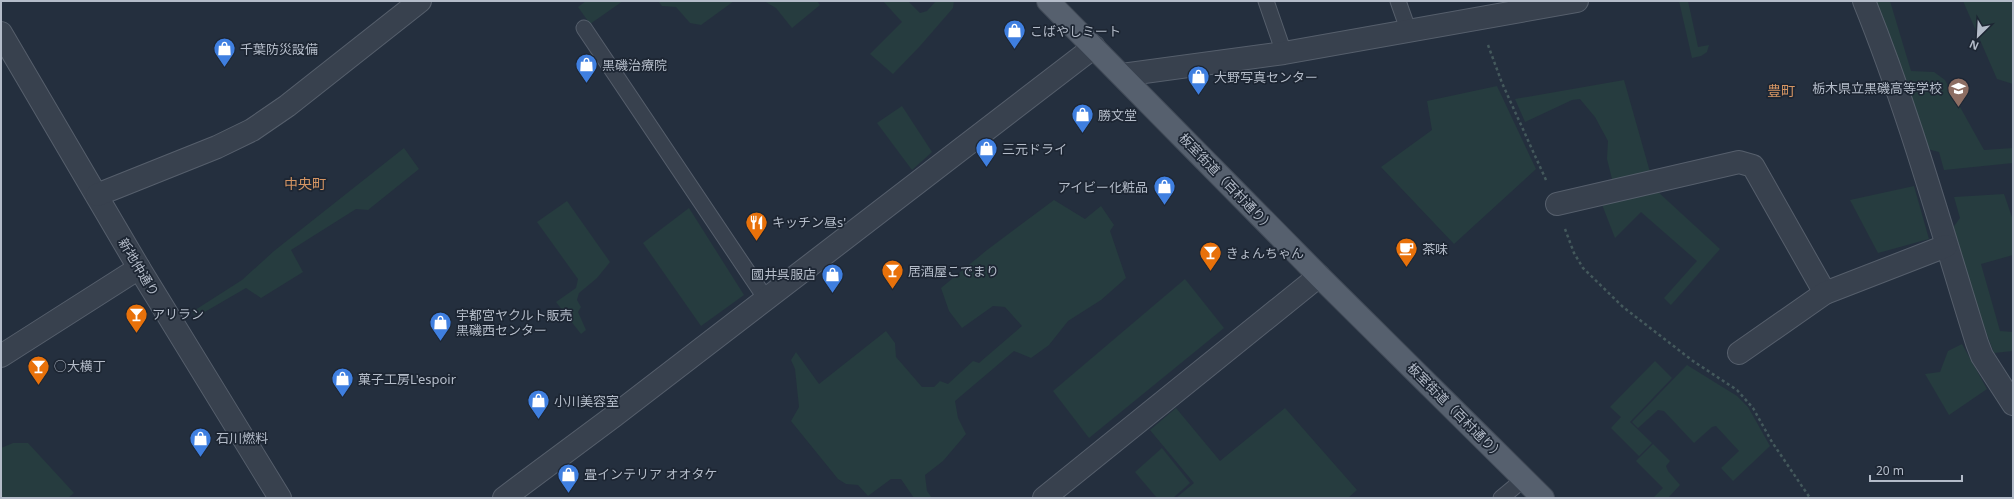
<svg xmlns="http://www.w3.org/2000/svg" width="2014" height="499" viewBox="0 0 2014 499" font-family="'Noto Sans','Noto Sans JP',sans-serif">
<rect width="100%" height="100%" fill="#242f3e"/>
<!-- grass -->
<g fill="#263c3f">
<polygon points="586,1 623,1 590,24 578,7"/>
<polygon points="658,1 734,1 701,25 690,23 676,7 662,6"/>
<polygon points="764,1 817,1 820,5 792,28 776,8"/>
<polygon points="883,1 908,1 920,13 927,11 936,1 954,1 953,8 920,46 893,74 870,54 902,22"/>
<polygon points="1679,1 1688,1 1698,47 1709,45 1707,52 1701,56 1692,58"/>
<polygon points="1875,1 1890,1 1911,71 1934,72 1945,80 1984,150 2013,148 2013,163 1944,170 1939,152 1924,148"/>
<polygon points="1963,1 2013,1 2013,84 1997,79"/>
<polygon points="1624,80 1650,172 1613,183 1607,159 1608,141 1595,117 1580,99 1572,100 1525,122 1515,99"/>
<polygon points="1497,86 1536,169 1454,244 1381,167 1432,130 1427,101"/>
<polygon points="902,106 932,152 912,170 877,123"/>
<polygon points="404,148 419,169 368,210 356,209 291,250 303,272 261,298 246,288 196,317 192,312 242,280 274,251"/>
<polygon points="1914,186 1929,239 1878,253 1850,200"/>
<polygon points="1657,191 1720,249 1671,305 1664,298 1697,261 1641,212 1615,238 1601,202"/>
<polygon points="2004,194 2013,220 2013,255 1981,264 2000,331 2013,332 2013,351 1994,353 1974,300 1952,229 1960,218 1954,197"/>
<polygon points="1054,200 1085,219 1101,206 1114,225 1110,231 1126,278 1101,300 1068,321 1049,345 1031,358 1014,351 955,401 958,418 966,434 943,461 925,475 927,491 932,498 914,498 901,479 891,479 868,496 858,485 846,484 838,479 791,421 799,407 795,369 791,360 796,352 819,384 886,331 895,343 896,357 922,387 934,387 940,381 948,384 973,361 979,363 1022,326 1005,307 993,306 962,328 949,311 941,288 987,250"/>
<polygon points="567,201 610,262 597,278 579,293 577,300 581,307 578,312 586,330 581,334 556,302 576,288 578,279 537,222"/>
<polygon points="689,208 744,295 701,326 643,243"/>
<polygon points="1185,279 1224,328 1089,438 1053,391"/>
<polygon points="1962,344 1987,389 1949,415 1925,374 1940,372 1948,351"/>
<polygon points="1655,361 1672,378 1630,422 1652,443 1639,456 1611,428 1621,417 1610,407"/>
<polygon points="1687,365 1737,396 1748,407 1770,446 1733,481 1721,468 1739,451 1716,426 1712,427 1694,443 1664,411 1658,410 1638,428 1632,422"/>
<polygon points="1176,408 1220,461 1285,408 1357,490 1348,498 1176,498 1194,483 1150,430"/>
<polygon points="13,443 28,443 74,493 68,498 1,498 1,448"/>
<polygon points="1653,444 1670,461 1666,466 1668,471 1680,485 1668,498 1653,498 1663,488 1636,461"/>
<polygon points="1162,448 1190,483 1173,498 1157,498 1135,472"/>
</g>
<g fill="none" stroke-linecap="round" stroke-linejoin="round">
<defs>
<g id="lane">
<polyline points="1266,1 1284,53"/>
<polyline points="1398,1 1409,32"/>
<polyline points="584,28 766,299"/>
<polyline points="1501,498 1524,479"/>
</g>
<g id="street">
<path d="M1864 1C1909 112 1941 228 1977 343L1982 356 2013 404"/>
<polyline points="1,33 139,268 280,498"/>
<polyline points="1122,75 1284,53 1577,1"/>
<polyline points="97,195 217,147 252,130 287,106 420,1"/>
<polyline points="1557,204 1739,162 1753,166 1825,293"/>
<polyline points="1739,353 1825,293 1946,246"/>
<polyline points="1,356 139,268"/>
<polyline points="504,498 614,416 1094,47"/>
<polyline points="1044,498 1319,276"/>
</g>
<polyline id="primary" points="1048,1 1319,276 1543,498"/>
</defs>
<!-- lane casing -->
<use href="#lane" stroke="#565f6c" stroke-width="17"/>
<!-- street casing -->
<use href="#street" stroke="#565f6c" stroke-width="24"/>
<!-- primary casing -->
<use href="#primary" stroke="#414a57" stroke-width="24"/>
<!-- path -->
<g stroke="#44595c" stroke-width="2.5" stroke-dasharray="3 3" stroke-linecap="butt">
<polyline points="1488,45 1502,83 1546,180"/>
<polyline points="1565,229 1574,253 1583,268 1623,307 1693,361 1737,390 1753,408 1772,442 1810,498"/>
</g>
<!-- lane -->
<use href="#lane" stroke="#38414e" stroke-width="15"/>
<!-- street -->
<use href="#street" stroke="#38414e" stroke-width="22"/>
<!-- primary -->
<use href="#primary" stroke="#56606e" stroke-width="22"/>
</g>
<!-- icons -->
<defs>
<symbol id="shop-pin" viewBox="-11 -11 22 30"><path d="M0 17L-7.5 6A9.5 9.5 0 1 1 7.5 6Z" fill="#3f7fe0" stroke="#1d2633"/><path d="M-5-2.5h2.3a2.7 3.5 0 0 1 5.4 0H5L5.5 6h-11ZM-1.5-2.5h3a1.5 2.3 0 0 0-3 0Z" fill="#fff"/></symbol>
<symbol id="school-pin" viewBox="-11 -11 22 30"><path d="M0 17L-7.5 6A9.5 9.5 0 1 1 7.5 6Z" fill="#8d6e63" stroke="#1d2633"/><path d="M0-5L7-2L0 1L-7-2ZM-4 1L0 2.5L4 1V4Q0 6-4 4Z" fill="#fff"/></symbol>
<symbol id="restaurant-pin" viewBox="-11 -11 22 30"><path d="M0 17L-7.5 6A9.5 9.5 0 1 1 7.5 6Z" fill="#e8710a" stroke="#1d2633"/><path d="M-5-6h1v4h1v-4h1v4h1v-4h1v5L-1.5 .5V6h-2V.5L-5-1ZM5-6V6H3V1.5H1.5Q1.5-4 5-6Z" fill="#fff"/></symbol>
<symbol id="cafe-pin" viewBox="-11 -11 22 30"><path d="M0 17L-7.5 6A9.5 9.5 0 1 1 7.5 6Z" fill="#e8710a" stroke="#1d2633"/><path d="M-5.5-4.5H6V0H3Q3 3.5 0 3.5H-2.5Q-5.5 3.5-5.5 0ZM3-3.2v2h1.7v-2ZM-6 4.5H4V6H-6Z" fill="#fff"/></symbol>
<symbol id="bar-pin" viewBox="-11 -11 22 30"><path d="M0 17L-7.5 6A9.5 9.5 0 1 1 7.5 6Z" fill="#e8710a" stroke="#1d2633"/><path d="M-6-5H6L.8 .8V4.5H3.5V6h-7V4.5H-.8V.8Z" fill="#fff"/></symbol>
</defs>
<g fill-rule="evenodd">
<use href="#shop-pin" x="1002" y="18" width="25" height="34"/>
<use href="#shop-pin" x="212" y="36" width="25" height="34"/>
<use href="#shop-pin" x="574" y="52" width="25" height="34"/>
<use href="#shop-pin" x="1186" y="64" width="25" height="34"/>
<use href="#school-pin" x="1946" y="76" width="25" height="34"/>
<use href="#shop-pin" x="1070" y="102" width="25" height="34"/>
<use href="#shop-pin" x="974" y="136" width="25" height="34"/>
<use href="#shop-pin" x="1152" y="174" width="25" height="34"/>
<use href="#restaurant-pin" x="744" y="210" width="25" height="34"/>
<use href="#cafe-pin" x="1394" y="236" width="25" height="34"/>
<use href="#bar-pin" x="1198" y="240" width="25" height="34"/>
<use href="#bar-pin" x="880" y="258" width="25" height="34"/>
<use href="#shop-pin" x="820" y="262" width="25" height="34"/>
<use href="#bar-pin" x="124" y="302" width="25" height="34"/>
<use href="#shop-pin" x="428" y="310" width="25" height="34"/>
<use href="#bar-pin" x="26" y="354" width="25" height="34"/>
<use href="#shop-pin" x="330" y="366" width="25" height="34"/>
<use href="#shop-pin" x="526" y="388" width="25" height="34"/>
<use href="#shop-pin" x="188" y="426" width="25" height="34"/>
<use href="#shop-pin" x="556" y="462" width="25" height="34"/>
</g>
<g text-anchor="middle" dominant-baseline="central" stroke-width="3.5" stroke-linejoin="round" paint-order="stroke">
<!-- poi labels -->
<g font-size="13" fill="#b4bcc9" stroke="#1d2633" text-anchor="start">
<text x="1030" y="31">こばやしミート</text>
<text x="240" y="49">千葉防災設備</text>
<text x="602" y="65">黒磯治療院</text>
<text x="1214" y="77">大野写真センター</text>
<text x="1942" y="88" text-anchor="end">栃木県立黒磯高等学校</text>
<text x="1098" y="115">勝文堂</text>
<text x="1002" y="149">三元ドライ</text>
<text x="1148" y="187" text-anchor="end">アイビー化粧品</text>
<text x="772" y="222">キッチン昼s'</text>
<text x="1422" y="249">茶味</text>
<text x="1226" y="253">きょんちゃん</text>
<text x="908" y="271">居酒屋こでまり</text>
<text x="816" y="274" text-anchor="end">國井呉服店</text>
<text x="152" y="314">アリラン</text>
<text x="456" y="315">宇都宮ヤクルト販売<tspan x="456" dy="15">黒磯西センター</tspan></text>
<text x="54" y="366">○大横丁</text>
<text x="358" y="379">菓子工房L'espoir</text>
<text x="554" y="401">小川美容室</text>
<text x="216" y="438">石川燃料</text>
<text x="584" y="474">畳インテリア オオタケ</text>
</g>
<!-- street labels -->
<g font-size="13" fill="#b4bcc9" stroke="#1d2633">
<text transform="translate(1227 182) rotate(46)">板室街道（百村通り）</text>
<text transform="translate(139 267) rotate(59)">新地仲通り</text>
<text transform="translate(1456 411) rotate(45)">板室街道（百村通り）</text>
</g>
<!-- neighbourhood labels -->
<g font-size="14" fill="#d59563" stroke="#1d2633">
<text x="1781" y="90">豊町</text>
<text x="305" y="183">中央町</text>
</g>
</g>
<!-- border -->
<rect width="2014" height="499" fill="none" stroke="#b4bcc9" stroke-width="4"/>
<!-- north arrow -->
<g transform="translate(1978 36) rotate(204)" stroke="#1d2633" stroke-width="3" paint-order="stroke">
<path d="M0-3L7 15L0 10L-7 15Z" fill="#b4bcc9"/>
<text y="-6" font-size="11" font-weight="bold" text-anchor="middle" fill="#b4bcc9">N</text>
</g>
<!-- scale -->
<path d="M1870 475v6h92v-6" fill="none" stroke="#b4bcc9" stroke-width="2"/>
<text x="1876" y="475" font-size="12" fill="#b4bcc9" stroke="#1d2633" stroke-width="3" paint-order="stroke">20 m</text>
</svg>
